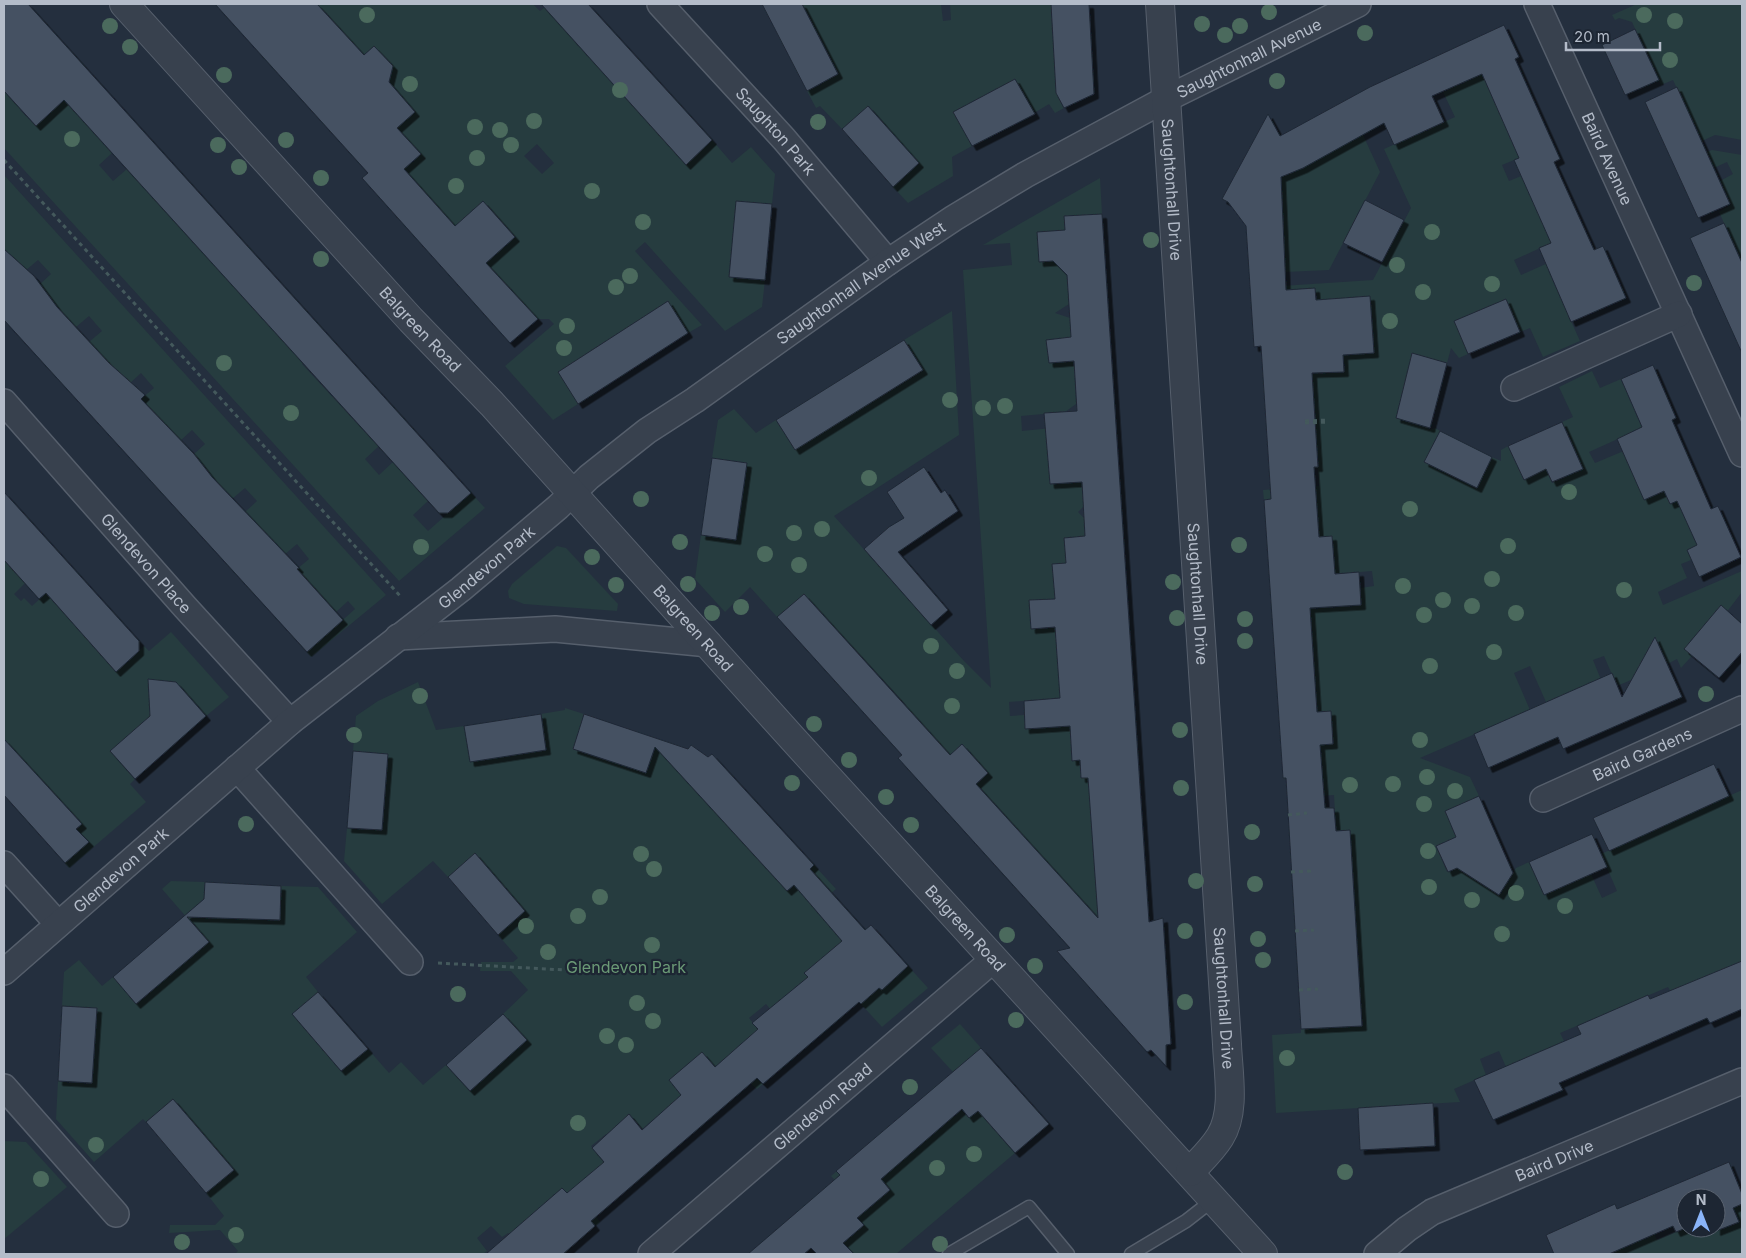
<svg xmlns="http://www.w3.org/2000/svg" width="1746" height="1258" viewBox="0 0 1746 1258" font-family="Inter,sans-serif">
<defs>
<filter id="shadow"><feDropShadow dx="4.5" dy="4.5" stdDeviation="0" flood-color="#0009"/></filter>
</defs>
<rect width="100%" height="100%" fill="#242f3e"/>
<!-- green -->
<g fill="#263c3f" fill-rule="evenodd">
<path d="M291 4H533L540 11 549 4H588L590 5 564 29 642 63 660 83 686 164 712 140 732 163 751 147 775 174 772 204 736 201 729 276 765 280 762 307 725 331 645 242 635 251 702 325 688 333 668 301 558 372 578 404 553 420 505 366 554 324 549 319H538L501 279 472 275 515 237 486 205C475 206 468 211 466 223L477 235 425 223 440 209 404 169 421 154 407 139 371 170 359 162 415 111 406 102 367 87 391 65 374 46 350 68 326 42 340 29 325 12 310 24ZM537 144 554 163 542 174 524 156Z"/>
<polygon points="802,4 941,4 943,21 951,20 950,4 1051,4 1055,75 1093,73 1094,82 1059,98 1064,108 1055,113 1049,104 1034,113 1015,79 953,112 972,146 952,157 953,176 908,203 893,187 919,163 869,106 842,129 820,106 816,108 807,91 838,74"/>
<polygon points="1637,4 1742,4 1742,140 1715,135 1702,141 1673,80 1661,85 1632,22 1619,18 1615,20 1612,15"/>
<polygon points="8,66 35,95 20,110 36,126 51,112 68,83 73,109 112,153 99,165 113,181 127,169 136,179 164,154 178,169 150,194 214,264 241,239 253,251 225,277 291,349 318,323 330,338 302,364 366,433 395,408 406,421 365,459 379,475 393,462 428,501 413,515 428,531 471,493 485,508 399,581 4,148 4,69"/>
<polygon points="1482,74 1519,158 1502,165 1509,181 1526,174 1526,186 1551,243 1514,260 1521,275 1559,258 1548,270 1580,341 1543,357 1530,328 1520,332 1506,299 1455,321 1468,354 1459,358 1451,348 1447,363 1412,353 1396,418 1412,423 1433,417 1429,430 1435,428 1440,431 1424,462 1476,488 1492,457 1501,461 1501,450 1508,446 1524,480 1546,469 1552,483 1565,477 1559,464 1577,455 1562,422 1573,417 1559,387 1592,371 1600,388 1621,379 1642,428 1589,452 1595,463 1676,429 1680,438 1648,453 1638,487 1645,500 1664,491 1670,504 1681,499 1683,513 1697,545 1687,550 1691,560 1681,564 1687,578 1658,592 1663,605 1742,571 1742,592 1710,634 1702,628 1690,641 1698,649 1681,668 1677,659 1667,664 1659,649 1652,671 1617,686 1604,656 1593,660 1606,692 1573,691 1546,702 1530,666 1514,673 1530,710 1420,758 1470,777 1479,796 1456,837 1436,846 1447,872 1468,863 1499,895 1516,868 1529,862 1544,895 1591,874 1602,898 1617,891 1601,854 1742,790 1742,961 1671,992 1668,987 1560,1033 1564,1041 1506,1067 1499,1051 1480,1059 1486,1075 1454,1089 1460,1102 1276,1113 1272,1035 1301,1033 1301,1029 1363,1025 1362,1008 1347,1009 1344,971 1297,975 1297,971 1359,968 1358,949 1345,949 1343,913 1294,916 1293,912 1355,909 1354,890 1340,891 1338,855 1290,858 1290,853 1351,849 1350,831 1336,831 1334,795 1320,796 1320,745 1333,744 1331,712 1283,715 1315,678 1310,608 1361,605 1360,588 1374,586 1372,571 1335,574 1332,537 1315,538 1316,496 1264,500 1263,490 1319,486 1312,377 1309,374 1344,372 1343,355 1374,353 1370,296 1346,298 1348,324 1317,326 1315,288 1251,292 1251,288 1373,280 1411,208 1384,149 1455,117 1443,92"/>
<polygon points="1363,135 1380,172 1329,270 1285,272 1264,200 1289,153 1303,168"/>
<polygon points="1712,150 1742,155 1742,263 1719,212 1731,205 1720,181 1733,174 1727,162 1714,168 1707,152"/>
<polygon points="4,175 386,595 311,657 307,652 355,609 348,601 336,612 297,569 309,559 297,544 284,555 245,512 257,501 245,488 232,499 193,455 205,444 192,430 180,441 141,399 154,388 141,373 128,385 89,342 102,331 89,316 76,327 38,286 51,274 38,260 25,271 4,249"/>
<polygon points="1100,178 1102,214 1064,216 1065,230 1038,232 1040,262 1066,260 1069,304 1055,313 1070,318 1072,345 1059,338 1046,340 1049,363 1074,361 1076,404 1065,412 1021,416 1022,431 1052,428 1081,475 1084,506 1078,512 1084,518 1086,545 1078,546 1077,537 1064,538 1066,563 1052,564 1089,581 1032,629 1091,626 1096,695 1009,702 1010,716 1024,715 1026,729 1098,724 1072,760 1080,760 1082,778 1101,777 1091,817 1093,852 1109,901 1148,899 1149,919 1064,941 1052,927 1004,814 976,784 988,773 950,755 879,730 906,705 804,594 777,617 750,587 725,612 695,579 701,535 746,463 712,458 718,420 734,409 756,433 776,420 795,450 923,371 904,340 952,311 959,435 834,516 964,661 991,688 963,270 1012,265 1010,243 983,245"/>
<polygon points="557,546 566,548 618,604 617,611 524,604 509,598 508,591 512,584"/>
<polygon points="4,560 25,583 14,594 21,601 24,598 32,606 70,572 75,570 80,575 52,600 116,671 144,646 149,651 171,632 229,697 206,716 182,689 165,681 149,695 149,700 158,709 110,751 135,779 130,784 146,802 69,868 65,863 88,842 76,829 82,824 17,753 4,764"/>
<polygon points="418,682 436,730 464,726 470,762 546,750 541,714 565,710 565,708 584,714 573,749 646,773 658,739 688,749 676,766 788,890 814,865 836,889 814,909 822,918 840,902 865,930 804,973 808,977 780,1001 814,1040 804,1049 766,1004 749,1018 764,1036 740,1057 763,1084 757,1089 723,1060 715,1067 702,1052 669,1080 705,1123 694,1133 670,1105 642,1129 630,1114 617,1125 654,1168 642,1178 606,1134 591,1146 604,1162 596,1216 600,1222 595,1226 562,1188 541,1206 531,1234 548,1254 526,1254 508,1233 502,1237 491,1226 477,1238 487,1251 483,1254 235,1254 238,1251 220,1230 169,1233 170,1225 215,1225 224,1216 206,1193 233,1170 173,1099 146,1122 143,1119 94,1162 56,1119 58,1081 92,1083 97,1009 62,1006 64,972 79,960 102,986 113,977 137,1004 208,942 162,889 171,881 205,882 204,917 279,920 281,886 318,887 357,932 306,977 318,992 292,1014 341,1071 368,1049 389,1073 401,1062 423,1085 446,1065 470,1091 526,1040 503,1014 528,990 511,971 480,971 481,962 513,962 518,958 498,935 525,911 475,854 448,877 433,861 382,904 344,861 347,828 382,830 388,754 353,751 356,716 378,701"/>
<polygon points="908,966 928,988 882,1027 861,1004 879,988 882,990"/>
<polygon points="960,1024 981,1048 953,1072 931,1048"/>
<polygon points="935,1086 969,1118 983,1106 1018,1090 1037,1110 1003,1140 1015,1153 896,1254 838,1254 846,1247 843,1243 864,1225 829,1185 835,1180 831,1176 837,1171 869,1208 889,1190 881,1179 901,1162 878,1135 890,1125 913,1151 954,1116 931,1090"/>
<polygon points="4,1141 26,1142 67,1187 4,1239"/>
<polygon points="1742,1204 1742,1254 1609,1254 1654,1234 1657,1240 1686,1228 1715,1228 1717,1231 1739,1222 1733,1208"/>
</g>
<!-- building -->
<g fill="#455162" stroke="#1f2835" filter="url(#shadow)">
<polygon points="4,4 28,4 471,493 448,513 439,513 64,100 36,126 4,91"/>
<polygon points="215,4 317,4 364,55 374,46 393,66 389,82 415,112 397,128 421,154 404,169 455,226 483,201 515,237 486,263 538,319 510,343 362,178 368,173"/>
<polygon points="541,4 588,4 712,140 686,165"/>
<polygon points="762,4 802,4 838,74 807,91"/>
<polygon points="1051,4 1089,4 1094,94 1064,108 1056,93"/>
<polygon points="1504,25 1519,57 1515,59 1560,159 1554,162 1594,250 1603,246 1626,298 1571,322 1539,248 1551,243 1514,160 1519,158 1482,74 1432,96 1444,122 1394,145 1384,123 1303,168 1281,177 1286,290 1315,288 1316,300 1370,296 1374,353 1343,355 1344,372 1312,373 1318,467 1314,467 1319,537 1332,536 1335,574 1359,572 1361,605 1310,608 1317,712 1331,711 1333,744 1320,745 1325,808 1334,808 1336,831 1350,830 1362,1026 1301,1029 1286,778 1283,778 1264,500 1271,499 1261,346 1254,347 1246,226 1228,202 1222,199 1268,114 1280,136 1370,87"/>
<polygon points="1635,29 1659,80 1625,95 1602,45"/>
<polygon points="1015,79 1035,114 972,146 953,112"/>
<polygon points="1677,87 1730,204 1698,218 1645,102"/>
<polygon points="868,106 919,163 893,187 842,129"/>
<polygon points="1365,200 1404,220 1382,262 1343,243"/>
<polygon points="736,201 772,204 765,280 729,277"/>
<polygon points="1102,214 1149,922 1163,918 1171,1044 1166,1045 1166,1066 1151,1050 1147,1052 1057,951 1070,948 898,758 902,755 777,617 804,594 950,755 962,744 988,773 976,784 1098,918 1088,778 1081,778 1080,760 1072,761 1070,726 1025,729 1024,701 1060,698 1055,627 1031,629 1029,600 1055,599 1052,564 1066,563 1064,538 1085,536 1082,482 1050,484 1044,413 1077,411 1074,361 1049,363 1046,340 1071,337 1067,275 1053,261 1039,262 1037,232 1065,230 1064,216"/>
<polygon points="1724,223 1742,263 1742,353 1690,238"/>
<polygon points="4,249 34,276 57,307 109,363 145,395 141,399 194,454 212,477 299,568 297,569 343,620 307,652 4,320"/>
<polygon points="1506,299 1520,332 1468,354 1454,321"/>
<polygon points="668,301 688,333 578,404 558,372"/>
<polygon points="904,340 923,370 795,450 776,420"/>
<polygon points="1412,353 1447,363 1430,428 1396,418"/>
<polygon points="1653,365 1676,418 1672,420 1711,509 1718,506 1741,557 1699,577 1687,550 1697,545 1677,501 1670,504 1664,491 1644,500 1617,439 1642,427 1621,379"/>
<polygon points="1562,422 1583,469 1552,482 1546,469 1524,480 1508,446"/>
<polygon points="1440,431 1492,457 1477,488 1424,462"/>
<polygon points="712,458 747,463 736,540 701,535"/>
<polygon points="924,467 941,493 945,490 958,511 898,552 948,610 931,625 864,549 889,527 904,518 887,492"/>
<polygon points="4,492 139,641 139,651 116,672 46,593 39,599 4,560"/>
<polygon points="1721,605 1742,624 1742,652 1719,678 1684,649"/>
<polygon points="1655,637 1682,697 1563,749 1558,737 1488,768 1474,734 1612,673 1622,697"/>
<polygon points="148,679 176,682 206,716 135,779 110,751 150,716"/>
<polygon points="541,714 546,750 470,762 464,726"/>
<polygon points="584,714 688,749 691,745 708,757 712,754 814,865 810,869 865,930 871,925 908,966 882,990 879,988 861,1004 859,1002 763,1084 757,1078 591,1221 595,1226 563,1254 486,1254 562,1188 567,1193 604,1162 592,1148 629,1114 642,1130 681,1095 669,1080 702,1052 715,1067 758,1029 752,1023 808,977 804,973 842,941 794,885 787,891 655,747 646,773 573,749"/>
<polygon points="4,739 82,824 76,829 89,842 65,863 4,795"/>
<polygon points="353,751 388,754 382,830 347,828"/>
<polygon points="1714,764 1729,796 1609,851 1593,818"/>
<polygon points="1479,796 1513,873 1499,895 1457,868 1448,872 1436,846 1456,837 1445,811"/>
<polygon points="1592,834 1607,867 1544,895 1529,862"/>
<polygon points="475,853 525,911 498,935 448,877"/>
<polygon points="205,882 281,886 280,920 187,917 209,942 136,1004 113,977 204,899"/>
<polygon points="1742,961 1742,1009 1710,1023 1707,1018 1559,1083 1563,1090 1493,1120 1474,1080 1581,1034 1577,1026 1648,995 1650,999"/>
<polygon points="318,992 368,1049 341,1071 292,1014"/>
<polygon points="62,1006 97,1008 92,1083 58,1081"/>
<polygon points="503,1014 527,1040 470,1091 446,1065"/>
<polygon points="981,1048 1049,1124 1015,1153 978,1111 969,1118 962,1109 881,1179 890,1190 857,1218 864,1225 843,1243 854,1254 817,1254 811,1248 804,1254 748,1254 840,1175 836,1171"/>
<polygon points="173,1099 234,1170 206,1193 146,1122"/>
<polygon points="1433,1103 1435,1146 1360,1150 1358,1108"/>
<polygon points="1729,1162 1742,1194 1742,1204 1733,1208 1739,1222 1716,1231 1716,1198 1686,1198 1686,1228 1676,1232 1673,1226 1609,1254 1554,1254 1546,1235 1615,1204 1617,1209"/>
</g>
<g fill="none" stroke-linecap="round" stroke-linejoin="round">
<defs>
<g id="service">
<polyline points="949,1254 1029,1207 1068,1254"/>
<polyline points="1131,1254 1186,1221 1213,1200"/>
</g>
<g id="minor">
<path id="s1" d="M660 4 784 139 888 262"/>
<path id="s2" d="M1537 4 1742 454"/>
<polyline points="1514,388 1679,314"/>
<path id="s3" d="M4 402 185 607 290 722"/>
<polyline points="398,637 555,629 709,644"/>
<polyline points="237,768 410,962"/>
<path id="s4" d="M1543 799 1742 709"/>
<polyline points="4,864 58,924"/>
<path id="s5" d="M4 972 290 722 461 589 558 507 589 477 647 431 695 400 888 262 954 218 1025 175 1166 99 1358 4"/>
<polyline points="4,1087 116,1214"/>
<path id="s6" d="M651 1254 994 959"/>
<path id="s7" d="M1377 1254 1407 1229 1432 1212 1742 1081"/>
</g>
<g id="tertiary">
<path id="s8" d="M124 4 411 320 492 404 793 739 1263 1254"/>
<path id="s9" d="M1160 4 1227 1044C1228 1072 1236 1112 1220 1137 1212 1150 1200 1161 1190 1172"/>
</g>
</defs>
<!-- service casing -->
<use href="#service" stroke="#565f6c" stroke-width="15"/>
<!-- minor casing -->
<use href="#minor" stroke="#565f6c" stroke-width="28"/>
<!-- tertiary casing -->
<use href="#tertiary" stroke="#565f6c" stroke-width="30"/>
<!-- path -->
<g stroke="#44595c" stroke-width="3" stroke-dasharray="4 4" stroke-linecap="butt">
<polyline points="4,160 402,598"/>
<polyline points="1305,421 1328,420"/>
<polyline points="1305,423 1328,422"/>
<polyline points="1288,815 1307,813"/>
<polyline points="1291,872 1312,871"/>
<polyline points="1295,931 1314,930"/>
<polyline points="438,963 601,972"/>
<polyline points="1299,990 1318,989"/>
</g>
<!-- service -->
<use href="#service" stroke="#38414e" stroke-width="12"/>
<!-- minor -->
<use href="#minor" stroke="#38414e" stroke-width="25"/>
<!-- tertiary -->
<use href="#tertiary" stroke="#38414e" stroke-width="28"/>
</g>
<!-- trees -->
<g fill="#4b6a5d">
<circle cx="1269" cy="12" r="8"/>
<circle cx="367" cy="15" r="8"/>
<circle cx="1644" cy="15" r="8"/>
<circle cx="1675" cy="21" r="8"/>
<circle cx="1202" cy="24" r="8"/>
<circle cx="110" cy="26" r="8"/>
<circle cx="1240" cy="26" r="8"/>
<circle cx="1365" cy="33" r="8"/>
<circle cx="1225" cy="35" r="8"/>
<circle cx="130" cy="47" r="8"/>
<circle cx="1670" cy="60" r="8"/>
<circle cx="224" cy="75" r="8"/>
<circle cx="1277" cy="81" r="8"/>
<circle cx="410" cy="84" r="8"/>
<circle cx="620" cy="90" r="8"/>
<circle cx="534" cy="121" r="8"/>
<circle cx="818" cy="122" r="8"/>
<circle cx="475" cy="127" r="8"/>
<circle cx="500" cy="130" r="8"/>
<circle cx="72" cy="139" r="8"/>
<circle cx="286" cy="140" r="8"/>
<circle cx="218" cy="145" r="8"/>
<circle cx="511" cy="145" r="8"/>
<circle cx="477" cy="158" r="8"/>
<circle cx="239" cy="167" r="8"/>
<circle cx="321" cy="178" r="8"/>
<circle cx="456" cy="186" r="8"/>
<circle cx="592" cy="191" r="8"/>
<circle cx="643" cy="222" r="8"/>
<circle cx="1432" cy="232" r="8"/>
<circle cx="1151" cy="240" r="8"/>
<circle cx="321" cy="259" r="8"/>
<circle cx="1397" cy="265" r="8"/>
<circle cx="630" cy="276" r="8"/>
<circle cx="1694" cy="283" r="8"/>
<circle cx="1492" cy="284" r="8"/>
<circle cx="616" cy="287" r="8"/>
<circle cx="1423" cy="292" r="8"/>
<circle cx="1390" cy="321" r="8"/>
<circle cx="567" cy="326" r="8"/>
<circle cx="564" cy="348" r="8"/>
<circle cx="224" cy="363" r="8"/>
<circle cx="950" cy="400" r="8"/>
<circle cx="1005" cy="406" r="8"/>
<circle cx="983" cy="408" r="8"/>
<circle cx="291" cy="413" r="8"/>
<circle cx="869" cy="478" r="8"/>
<circle cx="1569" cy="492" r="8"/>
<circle cx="641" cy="499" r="8"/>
<circle cx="1410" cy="509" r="8"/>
<circle cx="822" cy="529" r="8"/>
<circle cx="794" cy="533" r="8"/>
<circle cx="680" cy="542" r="8"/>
<circle cx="1239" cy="545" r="8"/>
<circle cx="1508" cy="546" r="8"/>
<circle cx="421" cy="547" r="8"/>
<circle cx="765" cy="554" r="8"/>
<circle cx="592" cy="557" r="8"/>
<circle cx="799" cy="565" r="8"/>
<circle cx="1492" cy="579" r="8"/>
<circle cx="1173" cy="582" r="8"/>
<circle cx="688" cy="584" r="8"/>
<circle cx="616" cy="585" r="8"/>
<circle cx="1403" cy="586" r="8"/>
<circle cx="1624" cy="590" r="8"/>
<circle cx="1443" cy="600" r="8"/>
<circle cx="1472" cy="606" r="8"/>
<circle cx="741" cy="607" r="8"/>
<circle cx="712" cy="613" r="8"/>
<circle cx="1516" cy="613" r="8"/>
<circle cx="1424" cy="615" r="8"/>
<circle cx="1177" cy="618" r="8"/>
<circle cx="1245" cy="619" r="8"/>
<circle cx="1245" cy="641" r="8"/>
<circle cx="931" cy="646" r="8"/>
<circle cx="1494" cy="652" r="8"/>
<circle cx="1430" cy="666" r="8"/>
<circle cx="957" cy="671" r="8"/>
<circle cx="1706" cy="694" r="8"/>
<circle cx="420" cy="696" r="8"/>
<circle cx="952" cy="706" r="8"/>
<circle cx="814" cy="724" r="8"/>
<circle cx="1180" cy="730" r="8"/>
<circle cx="354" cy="735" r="8"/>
<circle cx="1420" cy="740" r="8"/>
<circle cx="849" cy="760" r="8"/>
<circle cx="1427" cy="777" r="8"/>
<circle cx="792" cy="783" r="8"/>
<circle cx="1393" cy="784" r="8"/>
<circle cx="1350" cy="785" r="8"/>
<circle cx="1181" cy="788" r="8"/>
<circle cx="1455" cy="791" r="8"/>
<circle cx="886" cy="797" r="8"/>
<circle cx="1424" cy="804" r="8"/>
<circle cx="246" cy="824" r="8"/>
<circle cx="911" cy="825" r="8"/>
<circle cx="1252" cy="832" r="8"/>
<circle cx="1428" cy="851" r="8"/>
<circle cx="641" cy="854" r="8"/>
<circle cx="654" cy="869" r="8"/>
<circle cx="1196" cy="881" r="8"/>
<circle cx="1255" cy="884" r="8"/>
<circle cx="1429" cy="887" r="8"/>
<circle cx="1516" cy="893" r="8"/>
<circle cx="600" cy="897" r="8"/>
<circle cx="1472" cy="900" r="8"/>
<circle cx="1565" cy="906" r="8"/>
<circle cx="578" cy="916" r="8"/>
<circle cx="526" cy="926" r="8"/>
<circle cx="1185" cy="931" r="8"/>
<circle cx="1502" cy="934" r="8"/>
<circle cx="1007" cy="935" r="8"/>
<circle cx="1258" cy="939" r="8"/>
<circle cx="652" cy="945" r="8"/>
<circle cx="548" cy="952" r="8"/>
<circle cx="1263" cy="960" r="8"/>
<circle cx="1035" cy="966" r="8"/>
<circle cx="458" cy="994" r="8"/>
<circle cx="1185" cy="1002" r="8"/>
<circle cx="637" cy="1003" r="8"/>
<circle cx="1016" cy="1020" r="8"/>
<circle cx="653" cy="1021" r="8"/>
<circle cx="607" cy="1036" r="8"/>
<circle cx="626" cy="1045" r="8"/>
<circle cx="1287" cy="1058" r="8"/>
<circle cx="910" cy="1087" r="8"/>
<circle cx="578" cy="1123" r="8"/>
<circle cx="96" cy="1145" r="8"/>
<circle cx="974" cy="1154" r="8"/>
<circle cx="937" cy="1168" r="8"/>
<circle cx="1345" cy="1172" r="8"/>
<circle cx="41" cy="1179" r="8"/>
<circle cx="236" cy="1235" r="8"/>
<circle cx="182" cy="1242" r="8"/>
<circle cx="940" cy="1244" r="8"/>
</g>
<g text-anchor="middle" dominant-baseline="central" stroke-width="4.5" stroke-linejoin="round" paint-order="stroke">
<!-- street labels -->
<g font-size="16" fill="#b4bcc9" stroke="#1d2633">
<text stroke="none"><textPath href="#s5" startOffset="1550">Saughtonhall Avenue</textPath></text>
<text stroke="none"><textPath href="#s1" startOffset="172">Saughton Park</textPath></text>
<text stroke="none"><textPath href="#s2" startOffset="170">Baird Avenue</textPath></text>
<text stroke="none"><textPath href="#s9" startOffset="186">Saughtonhall Drive</textPath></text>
<text stroke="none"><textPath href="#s5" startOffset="1101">Saughtonhall Avenue West</textPath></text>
<text stroke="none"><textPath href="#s8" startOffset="440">Balgreen Road</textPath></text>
<text stroke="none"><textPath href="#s3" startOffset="215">Glendevon Place</textPath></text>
<text stroke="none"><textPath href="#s5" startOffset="630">Glendevon Park</textPath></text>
<text stroke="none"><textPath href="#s9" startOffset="591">Saughtonhall Drive</textPath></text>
<text stroke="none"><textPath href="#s8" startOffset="845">Balgreen Road</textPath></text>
<text stroke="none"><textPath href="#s4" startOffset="109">Baird Gardens</textPath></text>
<text stroke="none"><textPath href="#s5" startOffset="155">Glendevon Park</textPath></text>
<text stroke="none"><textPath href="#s8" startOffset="1250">Balgreen Road</textPath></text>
<text stroke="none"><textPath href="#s9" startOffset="996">Saughtonhall Drive</textPath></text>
<text stroke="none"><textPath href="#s6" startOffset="226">Glendevon Road</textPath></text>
<text stroke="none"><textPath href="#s7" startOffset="202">Baird Drive</textPath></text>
</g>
<!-- park labels -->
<g font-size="16" fill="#6b9a76" stroke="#1d2633">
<text x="626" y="967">Glendevon Park</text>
</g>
</g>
<!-- border -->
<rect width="1746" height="1258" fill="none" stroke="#b4bcc9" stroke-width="10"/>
<!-- north arrow -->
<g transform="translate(1701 1213)"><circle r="24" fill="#1d2633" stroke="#59626f"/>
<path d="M0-4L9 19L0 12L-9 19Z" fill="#8ab4f8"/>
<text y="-8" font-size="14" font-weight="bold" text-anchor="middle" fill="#b4bcc9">N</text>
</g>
<!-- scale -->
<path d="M1566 42v8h94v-8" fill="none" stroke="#b4bcc9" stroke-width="2.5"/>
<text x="1574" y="42" font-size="15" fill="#b4bcc9" stroke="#1d2633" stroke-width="4" paint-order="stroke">20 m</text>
</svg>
